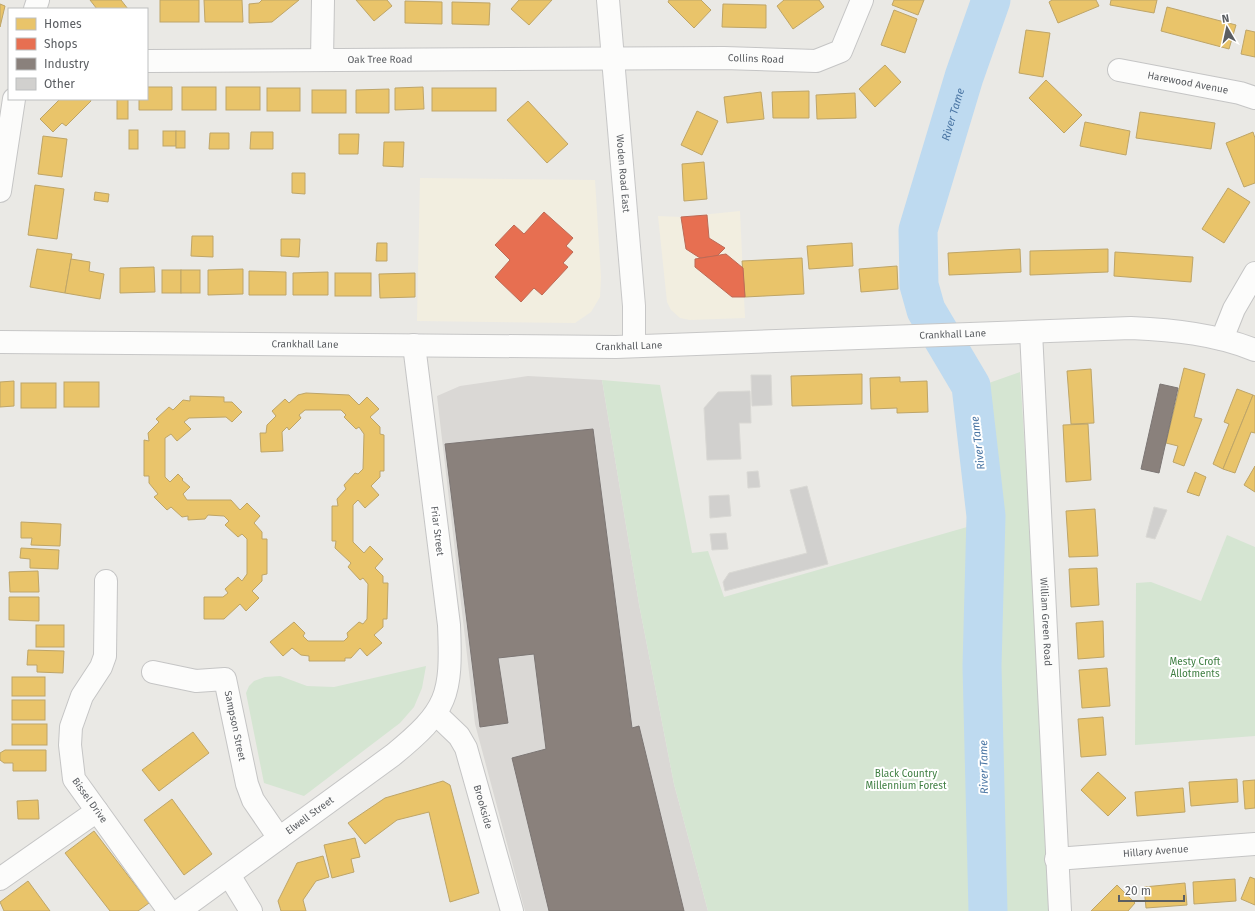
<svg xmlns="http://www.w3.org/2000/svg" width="1255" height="911" viewBox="0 0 1255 911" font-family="'Fira Sans',sans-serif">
<rect width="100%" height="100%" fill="#eae9e5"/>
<!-- commercial -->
<g fill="#f2eee0">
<polygon points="420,178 595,180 601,277 600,297 591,312 575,323 417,321"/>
<polygon points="740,211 745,318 690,320 680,318 671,310 667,302 658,216 681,217"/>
</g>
<!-- industrial -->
<polygon fill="#dad8d5" points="528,376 602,380 639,604 674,784 708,911 525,911 475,724 437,396 460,386"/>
<!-- green -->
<g fill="#d5e5d2">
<polygon points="1020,372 1054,911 1005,911 1002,832 1000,574 997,492 986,384"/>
<polygon points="602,380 660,385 692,553 708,551 724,597 974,525 979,911 708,911 674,784 639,604"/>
<polygon points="1227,535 1255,547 1255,736 1135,745 1136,583 1151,582 1201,601"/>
<polygon points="426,666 422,688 414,707 400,723 304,796 264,783 246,693 249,686 254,681 265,677 280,676 307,686 334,687"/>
</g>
<!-- homes -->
<g fill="#e9c46a" stroke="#bea568">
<polygon points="90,0 121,0 128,9 97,9"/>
<rect x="160" y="0" width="39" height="22"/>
<polygon points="204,0 242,0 243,22 205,22"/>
<polygon points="262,0 299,0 272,22 249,23 249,4 259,3"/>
<polygon points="356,0 387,0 392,6 374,21"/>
<polygon points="519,0 552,0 529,25 511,9"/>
<polygon points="669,0 701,0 711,10 694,28 668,2"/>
<polygon points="784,0 819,0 824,7 793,29 777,6"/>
<polygon points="894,0 924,0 918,15 892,5"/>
<polygon points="1052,0 1096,0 1099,6 1058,23 1049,2"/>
<polygon points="1111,0 1157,0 1154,13 1110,5"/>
<polygon points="405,1 442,2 442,24 405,23"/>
<polygon points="452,2 490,3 489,25 452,24"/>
<polygon points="0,4 5,6 0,27"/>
<polygon points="723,4 766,5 766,28 722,27"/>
<polygon points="1167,7 1236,25 1229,49 1161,31"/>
<polygon points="894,10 917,19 905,53 881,45"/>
<polygon points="1026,30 1050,33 1043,77 1019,73"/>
<polygon points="1246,30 1255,32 1255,57 1241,54"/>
<polygon points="885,65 901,82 875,107 859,89"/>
<polygon points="1046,80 1082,115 1064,133 1029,98"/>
<polygon points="147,87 172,87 172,110 139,110 139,99 147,99"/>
<rect x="182" y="87" width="34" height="23"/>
<rect x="226" y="87" width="34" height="23"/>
<polygon points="423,87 424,109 395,110 395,88"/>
<rect x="267" y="88" width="33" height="23"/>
<rect x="432" y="88" width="64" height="23"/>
<polygon points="389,89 389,113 356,113 356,90"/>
<rect x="312" y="90" width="34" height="23"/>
<polygon points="809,91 809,118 773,118 772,92"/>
<polygon points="761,92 764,119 727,123 724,97"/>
<polygon points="855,93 856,118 817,119 816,95"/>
<polygon points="60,99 90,99 91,101 66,126 62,123 53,132 40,119"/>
<rect x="117" y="99" width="11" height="20"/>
<polygon points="528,101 568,144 547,163 507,120"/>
<polygon points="697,111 718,121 702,155 681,145"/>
<polygon points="1140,112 1215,123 1211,149 1136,138"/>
<polygon points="1085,122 1130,131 1126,155 1080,146"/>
<rect x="129" y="130" width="9" height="19"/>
<rect x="163" y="131" width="13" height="15"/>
<rect x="176" y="131" width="9" height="17"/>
<polygon points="251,132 273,132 273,149 250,149"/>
<polygon points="1253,132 1255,138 1255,183 1244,187 1226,143"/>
<polygon points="210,133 229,133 229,149 209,149"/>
<polygon points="339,134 359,134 358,154 339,154"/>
<polygon points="43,136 67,139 62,177 38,174"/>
<polygon points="384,142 404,142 403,167 383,166"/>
<polygon points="704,162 707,199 684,201 682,164"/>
<polygon points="292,173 305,173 305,194 292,193"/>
<polygon points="35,185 64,189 57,239 28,235"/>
<polygon points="1228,188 1250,202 1224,243 1202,229"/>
<polygon points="95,192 109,194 108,202 94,200"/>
<polygon points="192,236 213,236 213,257 191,256"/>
<polygon points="281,239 300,239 299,257 281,256"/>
<polygon points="377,243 387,243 387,261 376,261"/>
<polygon points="852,243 853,266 809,269 807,246"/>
<polygon points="37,249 72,254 65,293 30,287"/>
<polygon points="1020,249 1021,272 949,275 948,253"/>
<polygon points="1108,249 1108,272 1030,275 1030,251"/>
<polygon points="1115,252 1193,257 1191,282 1114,276"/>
<polygon points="802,258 804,294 745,297 742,261"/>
<polygon points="71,259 90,262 89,271 104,274 100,299 65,293"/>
<polygon points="897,266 898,289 861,292 859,269"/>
<polygon points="154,267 155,292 120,293 120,268"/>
<polygon points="243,269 243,294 208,295 208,270"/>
<rect x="162" y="270" width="19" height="23"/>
<rect x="181" y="270" width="19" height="23"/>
<polygon points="249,271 286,272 286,295 249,295"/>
<polygon points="328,272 328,295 293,295 293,273"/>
<rect x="335" y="273" width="36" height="23"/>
<polygon points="415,273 415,297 380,298 379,274"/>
<polygon points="1184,368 1205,374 1194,417 1202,419 1184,466 1173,462 1178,446 1166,443"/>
<polygon points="1091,369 1094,423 1071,424 1067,371"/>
<polygon points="862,374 862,404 792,406 791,376"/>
<polygon points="900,377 900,382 927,381 928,412 897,413 897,408 871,409 870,378"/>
<polygon points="14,381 14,406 0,407 0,382"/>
<rect x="64" y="382" width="35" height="25"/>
<rect x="21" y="383" width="35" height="25"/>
<polygon points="1237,389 1253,395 1223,469 1213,464 1229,424 1224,422"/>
<polygon points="306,393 349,395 359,405 367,397 379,409 370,417 380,427 380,434 384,435 384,471 380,471 380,477 371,486 379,495 365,508 358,500 353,505 353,542 364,553 370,546 383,559 375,568 383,576 383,583 388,583 387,619 383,619 383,627 374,635 382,643 367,656 360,648 351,658 345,658 345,661 309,661 309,656 301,655 292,648 283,656 270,642 294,622 305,633 303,636 308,641 344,641 348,637 347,633 359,622 363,624 367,619 368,584 363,578 360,580 348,567 351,563 335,548 336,541 332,541 332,506 338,506 337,499 346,489 344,485 355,473 358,474 363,469 364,434 359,427 356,429 344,417 346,415 341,410 305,410 299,415 301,418 289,430 287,427 282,432 283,451 261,452 260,433 266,433 267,425 276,416 272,411 285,399 289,403 298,395"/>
<polygon points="1253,395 1255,396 1255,433 1251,432 1235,473 1223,469"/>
<polygon points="190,396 224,397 224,402 232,402 242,412 232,422 226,417 189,418 184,422 191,429 177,441 171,434 165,438 165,477 170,482 178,474 183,479 182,480 190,487 183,494 187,500 231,500 240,510 247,503 260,516 254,523 262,532 262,539 267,539 267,574 262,575 262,581 252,591 259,598 246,611 240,604 224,619 204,619 204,597 223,597 228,593 225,589 238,577 242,581 247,574 247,539 242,534 238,537 225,525 229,521 224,516 208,515 205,519 188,520 188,516 182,517 171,507 167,510 154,497 158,494 149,483 149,476 144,476 144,440 149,441 148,433 159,422 156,419 169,407 173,410 183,400 190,401"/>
<polygon points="1088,424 1091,480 1066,482 1063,425"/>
<polygon points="1255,466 1255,492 1244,485"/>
<polygon points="1195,472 1206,477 1199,496 1187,492"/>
<polygon points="1095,509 1098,556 1069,557 1066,511"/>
<polygon points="21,522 61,524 60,546 31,545 32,538 21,538"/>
<polygon points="21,548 59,550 58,569 30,568 30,559 20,558"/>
<polygon points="1097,568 1099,605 1071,607 1069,569"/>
<polygon points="38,571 39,592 10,592 9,572"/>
<polygon points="9,597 39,597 39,621 9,620"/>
<polygon points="1103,621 1104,657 1078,659 1076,623"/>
<rect x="36" y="625" width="28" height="22"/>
<polygon points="28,650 64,651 63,673 37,672 37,665 27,665"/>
<polygon points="1107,668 1110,706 1082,708 1079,670"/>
<rect x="12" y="677" width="33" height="19"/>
<rect x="12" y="700" width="33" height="20"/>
<polygon points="1103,717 1106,755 1081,757 1078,719"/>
<rect x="12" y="724" width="35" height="21"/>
<polygon points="193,732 209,753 159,791 142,770"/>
<polygon points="5,750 46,750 46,771 13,771 13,763 4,763 0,760 0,753"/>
<polygon points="1098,772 1126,798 1108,816 1081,790"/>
<polygon points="1237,779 1238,802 1191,806 1189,782"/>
<polygon points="1255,780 1255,808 1245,809 1243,781"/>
<polygon points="443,781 450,785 479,893 450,902 429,812 397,820 365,844 348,823 385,798"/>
<polygon points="1183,788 1185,812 1137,816 1135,792"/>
<polygon points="172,799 212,854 184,875 144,820"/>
<polygon points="38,800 39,819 18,819 17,801"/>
<polygon points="94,831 149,903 138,911 110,911 65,853"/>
<polygon points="355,838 360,857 351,859 354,872 332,878 324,845"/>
<polygon points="323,856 329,877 316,881 303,900 306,911 281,911 278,901 297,863"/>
<polygon points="1250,877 1255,879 1255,905 1241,899"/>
<polygon points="1235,879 1236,901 1194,904 1193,882"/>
<polygon points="28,881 50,911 4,911 0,902"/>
<polygon points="1185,883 1187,905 1146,908 1144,887"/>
<polygon points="1117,885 1135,903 1128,911 1091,911"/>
</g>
<!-- shops -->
<g fill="#e76f51" stroke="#bd6a56">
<polygon points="544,212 573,238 566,246 573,252 563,263 568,267 542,295 534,288 521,302 495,277 510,260 495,245 514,225 524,234"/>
<polygon points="707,215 709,238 725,248 717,256 700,258 686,249 681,217"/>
<polygon points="726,254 743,268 745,297 732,297 695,267 695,259"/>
</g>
<!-- industry -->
<g fill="#8a817c" stroke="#7c7674">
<polygon points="1160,384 1178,388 1159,473 1141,469"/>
<polygon points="593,429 632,728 639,726 684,911 549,911 512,758 546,749 534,654 498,658 508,723 480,727 445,444"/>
</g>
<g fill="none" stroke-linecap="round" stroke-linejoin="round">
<!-- river -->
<path stroke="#bedaf0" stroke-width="39" id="s1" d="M988 911 982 666 986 516 971 386 926 310 919 285 918 230 964 77 991 0"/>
</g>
<!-- building -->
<g fill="#d1d0ce" stroke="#d9d8d4">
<polygon points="751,375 771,375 772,405 752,406"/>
<polygon points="750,391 751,423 739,423 741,459 707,460 704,408 718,392"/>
<polygon points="758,471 760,487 748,488 747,472"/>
<polygon points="807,486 828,564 725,591 723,582 729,573 807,553 790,490"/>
<polygon points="729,495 731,516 710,518 709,496"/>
<polygon points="1154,507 1167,510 1155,539 1146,537"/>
<polygon points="726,533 728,549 712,550 710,534"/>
</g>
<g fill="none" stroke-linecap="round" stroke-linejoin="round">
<defs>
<g id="street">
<polyline points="35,9 38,0"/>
<polyline points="322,60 323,0"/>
<path id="s2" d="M147 61 724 58 816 61 841 51 862 0"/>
<path id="s3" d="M1119 70 1240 93 1255 98"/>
<polyline points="0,191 14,99"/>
<path id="s4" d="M1031 332 1060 911"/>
<polyline points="1222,339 1234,309 1255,273"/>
<path id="s5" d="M106 581 105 656 101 667 82 696 71 727 70 745 74 779 169 911"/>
<path id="s6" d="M153 672 196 681 225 679 247 784 253 800 279 838"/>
<path id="s7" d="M436 714 459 736 466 748 512 911"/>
<path id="s8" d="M1056 859 1255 844"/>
<polyline points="229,875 251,911"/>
<polyline points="0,879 97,811"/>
<path id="s9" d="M179 911 393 755C448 710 452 696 449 625L414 345"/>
</g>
<g id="secondary">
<path id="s10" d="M608 0 634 306V346"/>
<path id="s11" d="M0 342 616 347 1131 328C1174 330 1215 334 1255 350"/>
</g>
</defs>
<!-- street casing -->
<use href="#street" stroke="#c5c5c5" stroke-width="24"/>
<!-- secondary casing -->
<use href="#secondary" stroke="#c7c7c7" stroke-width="24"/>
<!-- street -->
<use href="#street" stroke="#fcfcfb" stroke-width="22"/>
<!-- secondary -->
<use href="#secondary" stroke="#fcfcfb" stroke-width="22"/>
</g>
<g text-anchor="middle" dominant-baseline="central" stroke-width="4" stroke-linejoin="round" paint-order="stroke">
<!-- street labels -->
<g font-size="10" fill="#5b5e62" stroke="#fff">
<text stroke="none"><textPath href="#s2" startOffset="609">Collins Road</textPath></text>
<text stroke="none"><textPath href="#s2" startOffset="233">Oak Tree Road</textPath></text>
<text stroke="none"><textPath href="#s3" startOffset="70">Harewood Avenue</textPath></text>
<text stroke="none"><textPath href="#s10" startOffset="174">Woden Road East</textPath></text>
<text stroke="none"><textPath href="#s11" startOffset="953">Crankhall Lane</textPath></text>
<text stroke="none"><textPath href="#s11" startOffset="305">Crankhall Lane</textPath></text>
<text stroke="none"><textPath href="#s11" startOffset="629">Crankhall Lane</textPath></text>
<text transform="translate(437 531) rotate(83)">Friar Street</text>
<text stroke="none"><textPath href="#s4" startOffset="290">William Green Road</textPath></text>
<text stroke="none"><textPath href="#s6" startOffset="121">Sampson Street</textPath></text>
<text stroke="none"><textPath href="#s5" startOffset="233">Bissel Drive</textPath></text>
<text stroke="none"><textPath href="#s7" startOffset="107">Brookside</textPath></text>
<text stroke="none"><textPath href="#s9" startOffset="162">Elwell Street</textPath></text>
<text stroke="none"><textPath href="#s8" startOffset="100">Hillary Avenue</textPath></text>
</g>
<!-- park labels -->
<g font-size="10" fill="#3e7e41" stroke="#fff">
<text x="1195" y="662">Mesty Croft<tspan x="1195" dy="12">Allotments</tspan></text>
<text x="906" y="774">Black Country<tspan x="906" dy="12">Millennium Forest</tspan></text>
</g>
<!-- water labels -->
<g font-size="11" font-style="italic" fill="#4b76a4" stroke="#fff">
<text stroke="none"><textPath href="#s1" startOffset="816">River Tame</textPath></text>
<text transform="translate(978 443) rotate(-97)">River Tame</text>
<text transform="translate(984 767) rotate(-91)">River Tame</text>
</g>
</g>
<!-- legend -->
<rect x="8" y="8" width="140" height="92" fill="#ffffff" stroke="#bdbfc0"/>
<rect x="16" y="18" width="20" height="12" fill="#e9c46a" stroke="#bdbfc0"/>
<text x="44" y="28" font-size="12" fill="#5b5e62">Homes</text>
<rect x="16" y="38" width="20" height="12" fill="#e76f51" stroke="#bdbfc0"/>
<text x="44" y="48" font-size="12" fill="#5b5e62">Shops</text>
<rect x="16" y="58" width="20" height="12" fill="#8a817c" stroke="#bdbfc0"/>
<text x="44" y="68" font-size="12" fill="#5b5e62">Industry</text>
<rect x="16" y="78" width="20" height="12" fill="#d1d0ce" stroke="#bdbfc0"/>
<text x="44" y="88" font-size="12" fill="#5b5e62">Other</text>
<!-- north arrow -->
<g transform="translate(1227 28) rotate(351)" stroke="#ffffff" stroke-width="3" paint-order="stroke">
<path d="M0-3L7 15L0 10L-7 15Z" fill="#5b5e62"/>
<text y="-6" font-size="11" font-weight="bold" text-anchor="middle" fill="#5b5e62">N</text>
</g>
<!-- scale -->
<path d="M1119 895v6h65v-6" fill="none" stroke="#5b5e62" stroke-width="2"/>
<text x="1125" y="895" font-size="12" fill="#5b5e62" stroke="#ffffff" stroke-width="3" paint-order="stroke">20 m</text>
</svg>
